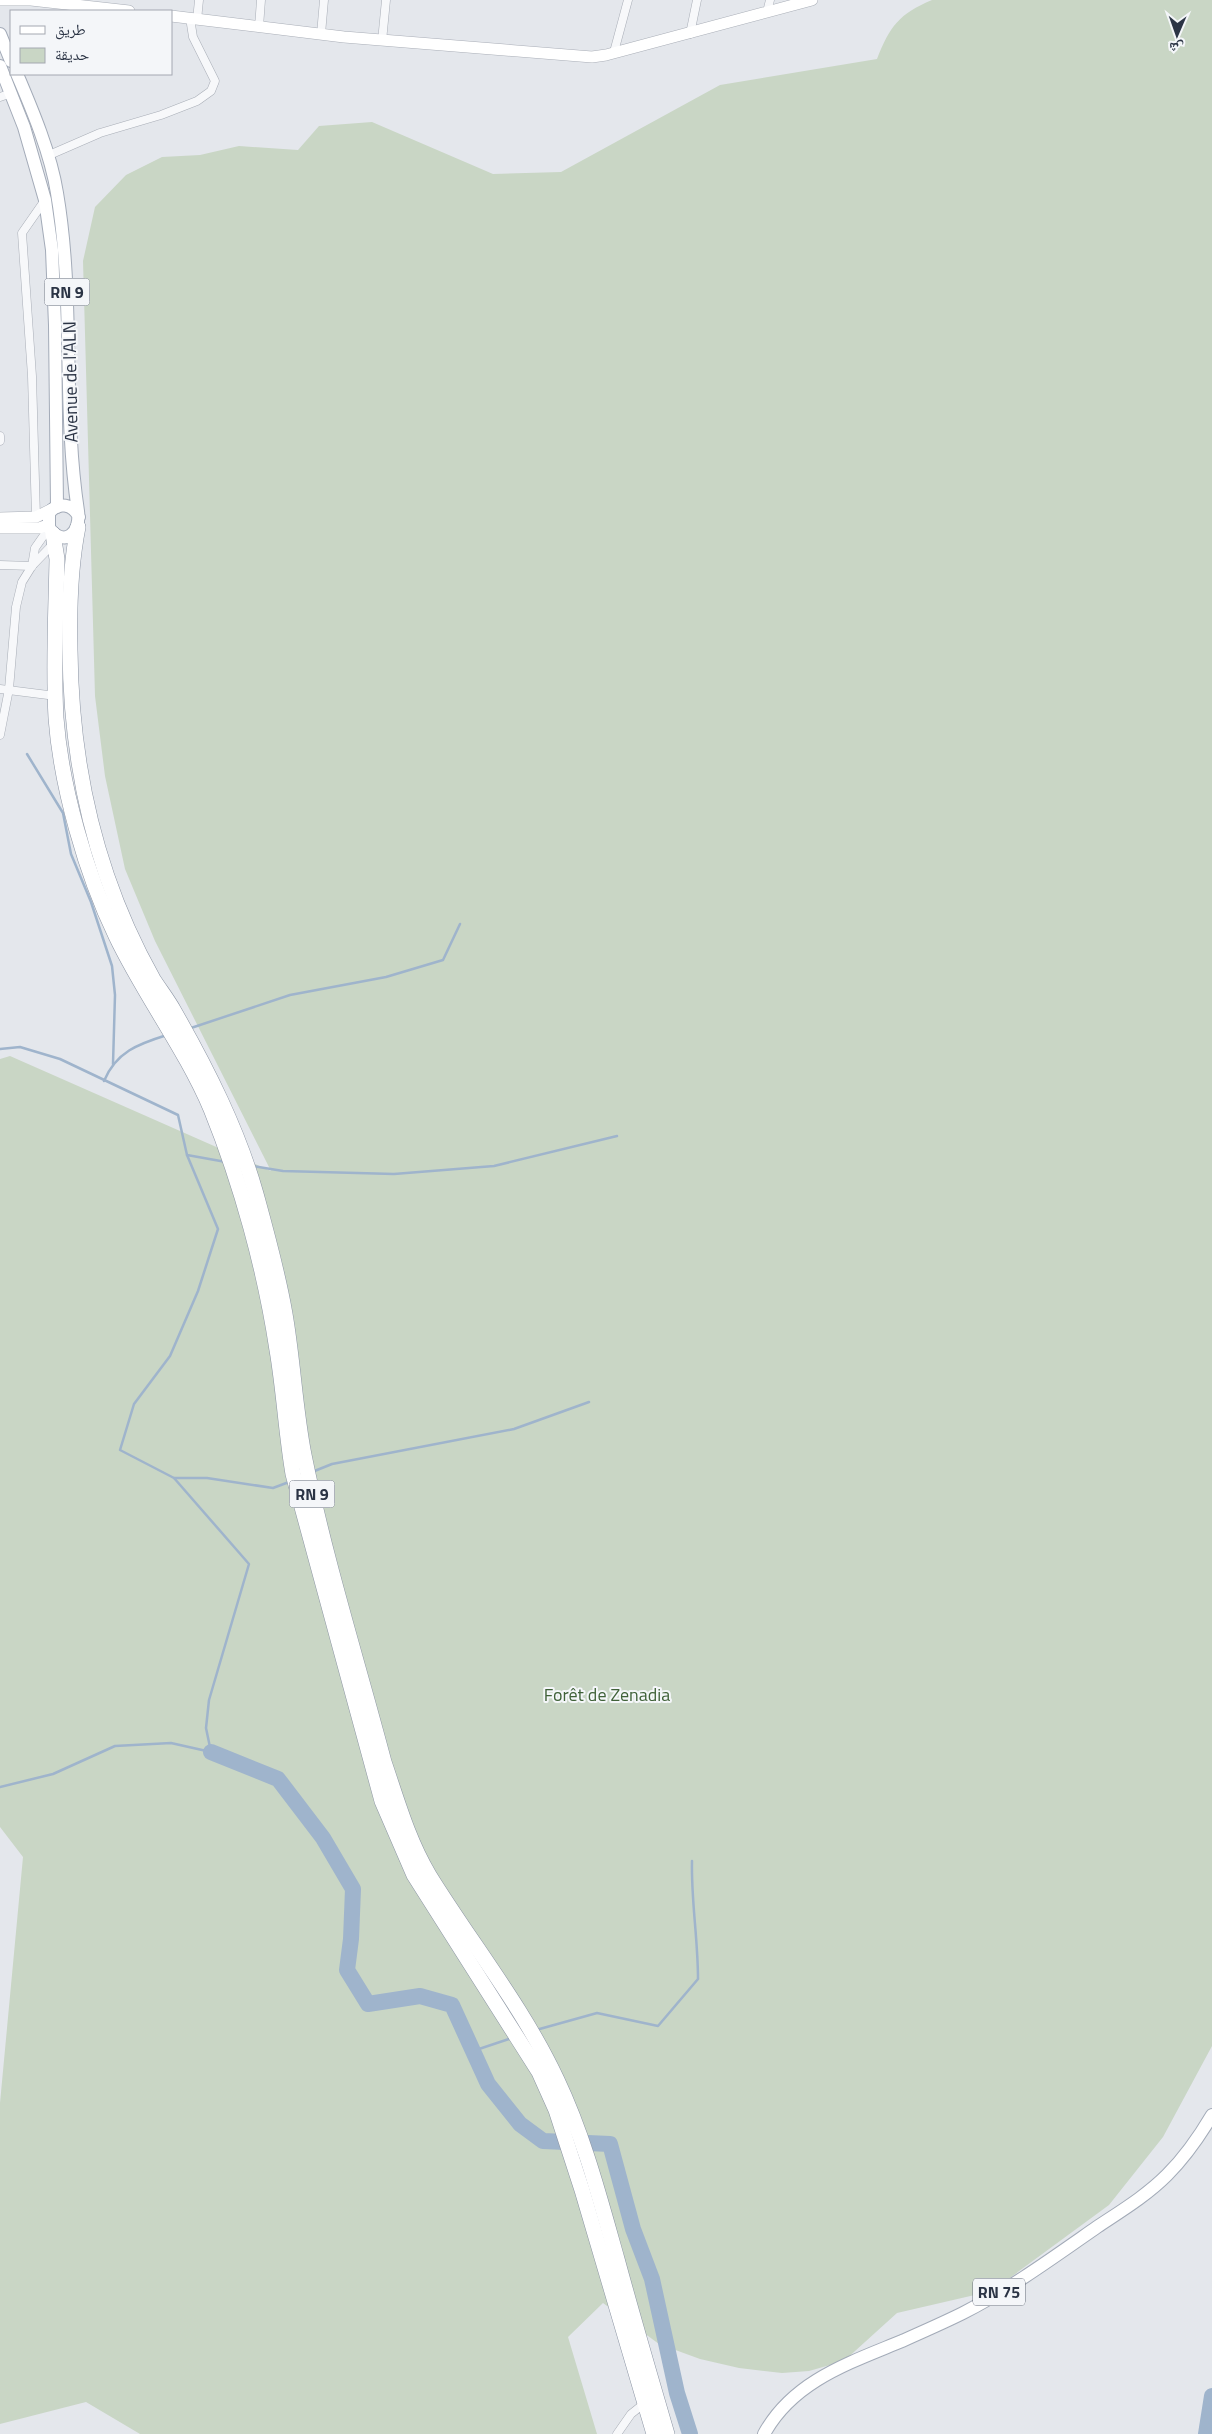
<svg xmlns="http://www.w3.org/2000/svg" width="1212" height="2434" viewBox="0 0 1212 2434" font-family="'Titillium Web','Noto Naskh Arabic',sans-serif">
<rect width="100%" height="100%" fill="#e4e7ec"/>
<!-- green -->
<path fill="#c9d6c5" d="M932 0H1212V2046L1163 2137 1109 2205 992 2291 897 2313 844 2361 809 2371 782 2373 739 2368 700 2359 659 2344 603 2303 568 2337 597 2434H140L86 2402 0 2424V2103L23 1857 0 1827V1059L10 1056 271 1171 155 941 125 869 105 776 95 696 83 261 95 207 126 175 162 157 200 155 239 146 298 150 319 126 372 122 493 174 561 172 720 85 877 59C890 26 899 14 932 0Z"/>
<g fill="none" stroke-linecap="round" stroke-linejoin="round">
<!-- stream -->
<g stroke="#9fb4cc" stroke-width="2.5">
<polyline points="27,754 63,813 71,854 91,902 112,966 115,995 113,1064"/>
<polyline points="191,1028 290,995 386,977 443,960 460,924"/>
<polyline points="0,1049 20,1047 60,1059 178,1115 187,1155 218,1229 198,1291 170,1356 134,1404 120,1450 174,1478 249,1564 209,1700 206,1728 211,1752 171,1743 115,1746 53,1774 0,1787"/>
<path d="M104 1081C116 1052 138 1044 167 1035"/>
<polyline points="187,1155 226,1162"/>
<polyline points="253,1166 283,1171 394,1174 494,1166 617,1136"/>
<polyline points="312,1472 332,1464 514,1429 589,1402"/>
<polyline points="174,1478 207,1478 273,1488 289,1482"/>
<path d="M536 2030 597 2013 658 2026 698 1979C698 1939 691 1900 692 1861"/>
<polyline points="473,2051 512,2038"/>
</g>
<!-- river -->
<g stroke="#9fb4cc" stroke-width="16">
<polyline points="211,1752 278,1779 323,1838 353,1889 351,1939 347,1970 368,2004 420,1996 452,2005 488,2084 520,2124 543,2141 610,2144 633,2229 652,2279 677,2393 690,2434"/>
<polyline points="1206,2434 1212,2396"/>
</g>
<defs>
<g id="street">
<polyline points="767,12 770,0"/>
<polyline points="197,20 199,0"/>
<polyline points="259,27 261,0"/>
<polyline points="321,34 324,0"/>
<polyline points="690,34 697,0"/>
<polyline points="382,41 386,0"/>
<polyline points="614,52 628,0"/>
<polyline points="0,97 12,93"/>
<polyline points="47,156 100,133 161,115 197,101 211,91 215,81 193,37 190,18"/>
<polyline points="0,441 0,436"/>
<polyline points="36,517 32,376 22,233 45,200"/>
<polyline points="0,565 32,566"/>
<polyline points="32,566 35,548 49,528"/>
<polyline points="0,689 56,696"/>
<polyline points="0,735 9,689 16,607 22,582 32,566 54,543"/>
<polyline points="617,2434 631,2414 646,2402"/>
</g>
<g id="secondary">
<polyline points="0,0 31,0 129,11"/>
<polyline points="171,16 344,37 592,57 606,55 812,0"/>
<polyline points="0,518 36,517 52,509"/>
<polyline points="0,528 39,528 48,525"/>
</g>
<g id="primary">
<polyline points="0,34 11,61"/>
<polyline points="0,66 24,127 45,200 52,250 55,325 57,507"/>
<path d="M17 74C32 109 51 154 57 193 75 299 62 406 78 511 81 533 65 548 49 528V513C58 501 73 504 79 517"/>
<path d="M764 2434C793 2381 849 2363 902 2341 922 2332 943 2323 963 2313 1010 2289 1054 2257 1097 2227 1121 2211 1146 2196 1167 2175 1185 2157 1199 2137 1212 2115"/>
</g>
<g id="highway">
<path d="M78 527C70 567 69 609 70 650 71 767 95 876 153 979 160 990 168 1000 174 1011 207 1069 238 1130 256 1194 267 1234 278 1273 285 1314 293 1360 295 1409 304 1455 325 1559 357 1660 384 1762 397 1800 408 1840 429 1875 471 1943 523 2007 557 2080 584 2137 600 2199 617 2259 633 2318 650 2376 667 2434"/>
<path d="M53 534 57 559C56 612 53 665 56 718 61 786 86 874 116 936 144 995 185 1048 211 1109 241 1183 265 1270 277 1350 284 1391 286 1433 293 1474L382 1801 414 1875 539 2072 556 2110 582 2190 654 2434"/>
</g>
</defs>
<!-- street casing -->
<use href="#street" stroke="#a9aeb7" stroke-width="9"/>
<!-- secondary casing -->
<use href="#secondary" stroke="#a9aeb7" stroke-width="12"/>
<!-- primary casing -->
<use href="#primary" stroke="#a3abb8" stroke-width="14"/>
<!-- highway casing -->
<use href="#highway" stroke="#8b94a3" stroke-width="16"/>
<!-- street -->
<use href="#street" stroke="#f7f8fa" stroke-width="8"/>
<!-- secondary -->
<use href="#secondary" stroke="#fff" stroke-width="11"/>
<!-- primary -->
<use href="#primary" stroke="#fff" stroke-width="12"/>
<!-- highway -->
<use href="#highway" stroke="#fff" stroke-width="15"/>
</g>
<g text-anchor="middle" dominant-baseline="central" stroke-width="4" stroke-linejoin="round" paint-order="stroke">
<!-- shield labels -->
<g fill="#f4f6f9" stroke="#676e7b" stroke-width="1">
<rect x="44.5" y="278.5" width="45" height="27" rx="4"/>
<rect x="289.5" y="1480.5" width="45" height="27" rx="4"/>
<rect x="973" y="2278.5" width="52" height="27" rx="4"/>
</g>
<g font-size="16" font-weight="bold" fill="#2b3445">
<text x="67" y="292">RN 9</text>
<text x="312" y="1494">RN 9</text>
<text x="999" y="2292">RN 75</text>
</g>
<!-- street labels -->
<g font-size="18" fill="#2b3445" stroke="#f4f6f9">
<text transform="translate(70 382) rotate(-91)">Avenue de l'ALN</text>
</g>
<!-- park labels -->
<g font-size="18" fill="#3f6138" stroke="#f4f6f9">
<text x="607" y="1694">Forêt de Zenadia</text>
</g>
</g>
<!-- legend -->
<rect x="10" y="10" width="162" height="65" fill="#f4f6f9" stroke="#a4a8b1"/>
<rect x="20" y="26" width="25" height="8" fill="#ffffff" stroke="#a4a8b1"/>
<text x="55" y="35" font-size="15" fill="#2b3445">طريق</text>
<rect x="20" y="48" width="25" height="15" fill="#c9d6c5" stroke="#a4a8b1"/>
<text x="55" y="60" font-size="15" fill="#2b3445">حديقة</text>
<!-- north arrow -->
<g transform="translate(1177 35) rotate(182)" stroke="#f4f6f9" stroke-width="4" paint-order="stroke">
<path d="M0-4L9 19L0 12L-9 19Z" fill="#2b3445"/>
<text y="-8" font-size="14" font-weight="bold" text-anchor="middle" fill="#2b3445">ش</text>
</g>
</svg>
